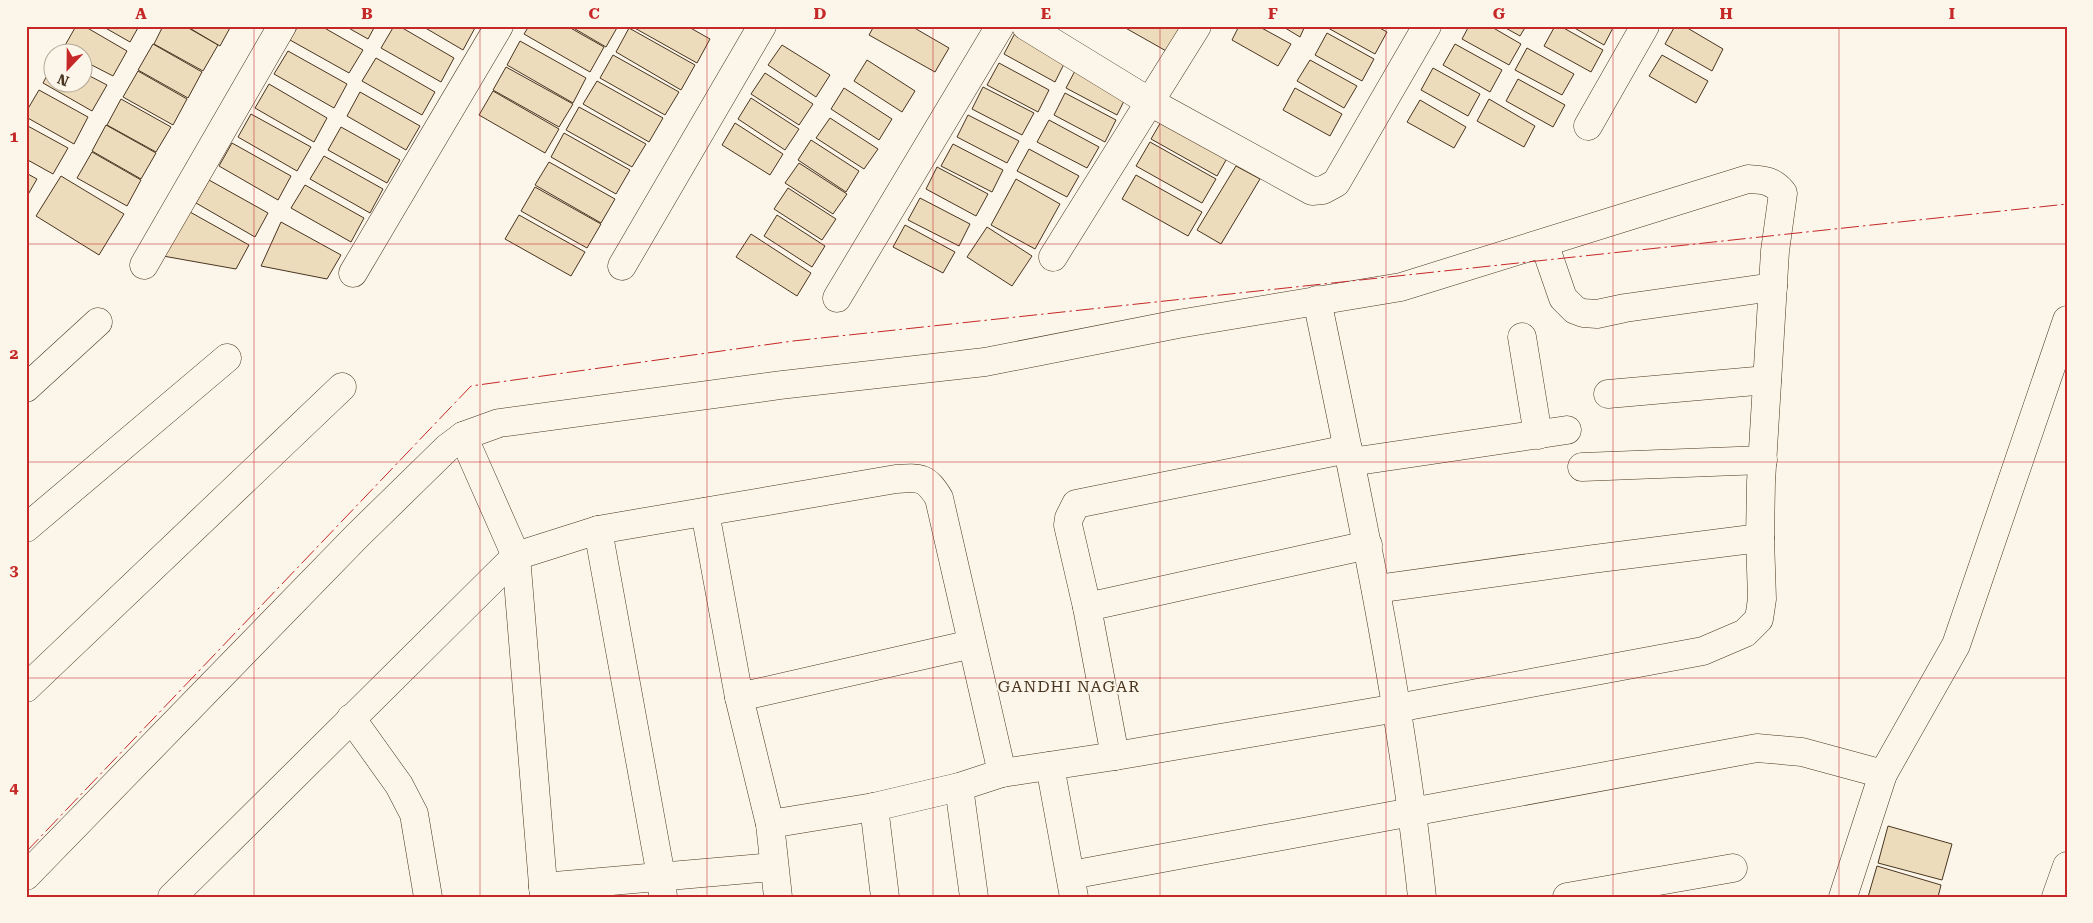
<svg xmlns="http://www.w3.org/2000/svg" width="2093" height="923" viewBox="0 0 2093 923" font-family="'Roboto Serif',serif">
<rect width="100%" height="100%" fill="#fbf6e9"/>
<!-- building -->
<g fill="#ecdcbc" stroke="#4a3520">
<polygon points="76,26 84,26 127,51 113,76 82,60 82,52 69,52 63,49"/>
<polygon points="102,26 139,26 130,42"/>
<polygon points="163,26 185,26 218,45 203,71 154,44"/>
<polygon points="186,26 231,26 220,46"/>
<polygon points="298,26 321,26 363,50 349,73 290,40"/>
<polygon points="345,26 375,26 368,39"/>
<polygon points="394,26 399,26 454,58 441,82 381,48"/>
<polygon points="422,26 476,26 463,50"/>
<polygon points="529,26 567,26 604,47 590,72 524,34"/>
<polygon points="570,26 618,26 606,47"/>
<polygon points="631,26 687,26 710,39 697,63"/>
<polygon points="874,26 911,26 949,48 935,72 869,35"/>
<polygon points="1122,26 1183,26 1168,52"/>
<polygon points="1239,26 1258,26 1291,44 1278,66 1232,40"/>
<polygon points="1282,26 1305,26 1300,37"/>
<polygon points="1329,26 1376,26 1387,32 1375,54 1328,28"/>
<polygon points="1469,26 1490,26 1521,44 1509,65 1462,39"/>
<polygon points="1502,26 1526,26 1520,36"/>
<polygon points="1555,26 1560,26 1603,50 1591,72 1544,46"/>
<polygon points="1571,26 1614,26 1604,45"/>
<polygon points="1675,26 1684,26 1723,49 1712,71 1665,44"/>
<polygon points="629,28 695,65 681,90 616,52"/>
<polygon points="1015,33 1066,60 1055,82 1004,54"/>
<polygon points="1327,33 1374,59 1362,81 1315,55"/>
<polygon points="520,41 586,78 573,103 507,65"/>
<polygon points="153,44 202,72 188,98 138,70"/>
<polygon points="1455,44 1502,70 1490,92 1443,65"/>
<polygon points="782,45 830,75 816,97 768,65"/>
<polygon points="1527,48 1574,74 1562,95 1515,70"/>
<polygon points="288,51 347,84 334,108 274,74"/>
<polygon points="613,55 679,92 665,115 600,78"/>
<polygon points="1662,55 1708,81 1696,103 1649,76"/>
<polygon points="376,58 435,92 422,115 362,81"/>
<polygon points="867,60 915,91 902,112 854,81"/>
<polygon points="1310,60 1357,86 1344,108 1297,81"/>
<polygon points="999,63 1049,90 1038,112 987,85"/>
<polygon points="52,66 52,82 82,82 82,72 107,85 92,111 43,83"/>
<polygon points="506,67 573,104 559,127 493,90"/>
<polygon points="1077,67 1128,93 1117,115 1066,88"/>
<polygon points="1433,68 1480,94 1468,116 1421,90"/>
<polygon points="138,71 187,99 173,125 123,97"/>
<polygon points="765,73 813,104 799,125 751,94"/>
<polygon points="1518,79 1565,105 1553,127 1506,101"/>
<polygon points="597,81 663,118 649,142 583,104"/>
<polygon points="269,84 327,118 314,142 255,108"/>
<polygon points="983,87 1034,113 1022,135 972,109"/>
<polygon points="844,88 892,119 879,140 831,109"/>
<polygon points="1295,88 1342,114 1330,136 1283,110"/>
<polygon points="39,90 88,117 74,144 26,117 26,112"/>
<polygon points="493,91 559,129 545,153 479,115"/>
<polygon points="360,92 420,126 406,150 347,116"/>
<polygon points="1065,93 1116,120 1105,142 1054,115"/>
<polygon points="751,98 799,129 785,150 738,119"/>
<polygon points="121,99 171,127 156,152 107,125"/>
<polygon points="1489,99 1535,126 1524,147 1477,121"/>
<polygon points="1420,100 1466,127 1454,148 1407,122"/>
<polygon points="579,107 646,144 632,167 566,130"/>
<polygon points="251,114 311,147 297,171 238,137"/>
<polygon points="968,115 1019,141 1007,163 957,137"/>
<polygon points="1165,115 1230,153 1217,176 1151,139"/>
<polygon points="830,118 878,149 864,169 816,138"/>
<polygon points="1049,120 1099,147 1087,168 1037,142"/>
<polygon points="735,123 783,154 770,175 722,145"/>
<polygon points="26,125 68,148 53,174 26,159"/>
<polygon points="106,125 156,153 141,179 92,151"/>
<polygon points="341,127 400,160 387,183 328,150"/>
<polygon points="564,133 630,170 616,194 551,157"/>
<polygon points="811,140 859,171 846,192 798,160"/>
<polygon points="1150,142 1216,179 1202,203 1136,166"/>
<polygon points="232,143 291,176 278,200 219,166"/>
<polygon points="953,144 1003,170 992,192 941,166"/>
<polygon points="1029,149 1079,176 1067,197 1017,171"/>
<polygon points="92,152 141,180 127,206 77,178"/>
<polygon points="324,156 383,189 370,213 310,179"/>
<polygon points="549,162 615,199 601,223 535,185"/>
<polygon points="799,163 847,194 833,214 785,183"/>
<polygon points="1236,166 1260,179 1221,244 1197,230"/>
<polygon points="937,167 988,194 976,216 926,189"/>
<polygon points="26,173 37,179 26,198"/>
<polygon points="1136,175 1202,212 1188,236 1122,199"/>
<polygon points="61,176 124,214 99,255 36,216"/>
<polygon points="1016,179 1060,204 1035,249 991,225"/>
<polygon points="209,180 268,213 255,237 196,203"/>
<polygon points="305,185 364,218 351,242 291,208"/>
<polygon points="535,187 601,224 587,248 521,211"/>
<polygon points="788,188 836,219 822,240 774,209"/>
<polygon points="920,198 970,224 959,246 908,220"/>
<polygon points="190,212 249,245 236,269 163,256"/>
<polygon points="519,215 585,252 571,276 505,239"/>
<polygon points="777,215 825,246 812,267 764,236"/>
<polygon points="281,222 341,255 327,279 261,266"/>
<polygon points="905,225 955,252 943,273 893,247"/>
<polygon points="987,227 1032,256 1012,286 967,257"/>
<polygon points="751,234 811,273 797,296 736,257"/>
<polygon points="1888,826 1952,844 1942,880 1878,863"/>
<polygon points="1877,866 1941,885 1938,897 1868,897"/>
</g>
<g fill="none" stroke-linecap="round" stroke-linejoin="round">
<defs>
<g id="minor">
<polyline points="1026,26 1150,102 1312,191 1323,190 1336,183 1427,26"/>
<polyline points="1588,126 1645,26"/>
<polyline points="1544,243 1563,298 1575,310 1583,313 1597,314 1625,308 1773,287"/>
<polyline points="1053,257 1197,26"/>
<polyline points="144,265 282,26"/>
<polyline points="622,266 762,26"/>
<polyline points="353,273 499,26"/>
<polyline points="837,298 1000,26"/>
<path d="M1317 300C1358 498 1401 696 1422 897"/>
<polyline points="1522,337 1538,435"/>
<polyline points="26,388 98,322"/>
<polyline points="1608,394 1767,380"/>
<polyline points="463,436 516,556 544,897"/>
<polyline points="1351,462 1567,430"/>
<polyline points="1582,467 1763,460"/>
<polyline points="705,512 739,697 770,824 778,897"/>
<polyline points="26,528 227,358"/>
<polyline points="598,530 661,876 663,897"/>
<polyline points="1376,589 1593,559 1760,538"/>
<polyline points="1087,607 1368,545"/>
<polyline points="26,688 342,387"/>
<polyline points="739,697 972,644"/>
<polyline points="351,718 399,785 414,814 428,897"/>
<polyline points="1115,756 1087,607 1068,525 1069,518 1076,504 1348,449"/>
<polyline points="1050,766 1074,897"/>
<polyline points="959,787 974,897"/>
<polyline points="874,807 885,897"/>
<polyline points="1071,875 1757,748 1802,752 1883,774"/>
<path d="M26 876 357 536 447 448 463 436 499 423 781 385 985 362 1178 324 1401 287 1748 179C1763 180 1773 180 1783 193L1775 251 1761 482 1760 538 1762 599 1759 619 1745 633 1703 651 1397 708 1115 756 1002 773 959 787 874 807 770 824"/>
<polyline points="543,887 773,867"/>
<path d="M172 897 516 556 598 530 896 479C921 477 926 477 939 498L1002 773"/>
<polyline points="1567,897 1733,868"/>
<polyline points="1843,897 1883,774 1956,645 2067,320"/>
<polyline points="2056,897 2067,866"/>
</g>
</defs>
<!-- minor casing -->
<use href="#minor" stroke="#4a3520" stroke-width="29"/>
<!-- minor -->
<use href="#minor" stroke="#fbf6e9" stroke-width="28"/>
<!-- power -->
<polyline stroke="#c62828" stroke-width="1" stroke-dasharray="18 4 2.5 4" stroke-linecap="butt" points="26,852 471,386 793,341 2067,204"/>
</g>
<!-- grid -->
<path fill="none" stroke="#c62828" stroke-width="1" stroke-opacity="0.55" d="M254 26V897M480 26V897M707 26V897M933 26V897M1160 26V897M1386 26V897M1613 26V897M1839 26V897M26 244H2067M26 462H2067M26 678H2067"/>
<g text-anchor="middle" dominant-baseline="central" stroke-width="4" stroke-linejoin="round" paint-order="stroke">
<!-- neighbourhood labels -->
<g font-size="16" letter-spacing="1" fill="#4a3520" stroke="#fbf6e9">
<text x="1069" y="686">GANDHI NAGAR</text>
</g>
</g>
<!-- border -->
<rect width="2093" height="923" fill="none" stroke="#fbf6e9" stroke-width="55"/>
<!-- north arrow -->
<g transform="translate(68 68) rotate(202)"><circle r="24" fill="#fbf6e9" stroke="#b4a999"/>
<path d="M0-4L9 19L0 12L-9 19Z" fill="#c62828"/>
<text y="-8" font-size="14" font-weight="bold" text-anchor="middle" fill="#4a3520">N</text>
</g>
<rect x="28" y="28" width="2038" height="868" fill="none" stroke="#c62828" stroke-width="2"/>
<g font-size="16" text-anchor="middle" font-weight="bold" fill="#c62828">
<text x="141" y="19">A</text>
<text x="367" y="19">B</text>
<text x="594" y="19">C</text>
<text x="820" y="19">D</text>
<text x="1046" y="19">E</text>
<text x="1273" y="19">F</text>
<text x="1499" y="19">G</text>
<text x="1726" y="19">H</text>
<text x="1952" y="19">I</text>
<text x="14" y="142">1</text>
<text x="14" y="359">2</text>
<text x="14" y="576">3</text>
<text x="14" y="793">4</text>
</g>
</svg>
